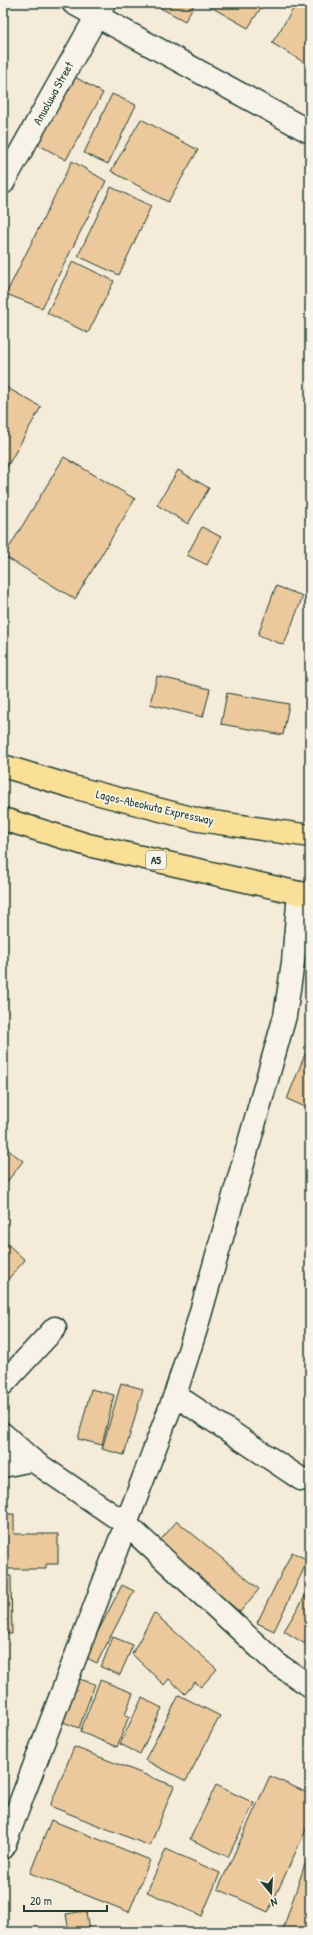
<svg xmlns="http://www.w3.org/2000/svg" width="313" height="1935" viewBox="0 0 313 1935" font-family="'Patrick Hand',sans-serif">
<rect width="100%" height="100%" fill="#f5ebd9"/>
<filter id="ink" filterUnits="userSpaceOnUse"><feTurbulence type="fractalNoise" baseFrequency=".025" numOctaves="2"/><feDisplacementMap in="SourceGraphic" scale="8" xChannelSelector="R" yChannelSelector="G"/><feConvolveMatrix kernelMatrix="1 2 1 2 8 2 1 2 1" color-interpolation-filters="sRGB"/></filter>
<g filter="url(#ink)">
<!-- building -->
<g fill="#ebc99c" stroke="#1f3d34">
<polygon points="151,3 195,3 185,21"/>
<polygon points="211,3 264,3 248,28 209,6"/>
<polygon points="297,3 310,3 310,66 272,43"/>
<polygon points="3,69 9,72 3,82"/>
<polygon points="75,77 103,93 66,160 37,144"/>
<polygon points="112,94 136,105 108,164 84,153"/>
<polygon points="141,119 198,150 168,202 111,171"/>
<polygon points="72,161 106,181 42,308 6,294"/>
<polygon points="111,187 151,206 119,275 78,256"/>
<polygon points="73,261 114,281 88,333 47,313"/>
<polygon points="4,386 41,407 3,474 3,388"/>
<polygon points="64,457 135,499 75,599 4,556"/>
<polygon points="178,470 209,488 188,524 157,505"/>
<polygon points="202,527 221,537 207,565 187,555"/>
<polygon points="276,586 303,596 284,645 258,635"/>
<polygon points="157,676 210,689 203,717 150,704"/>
<polygon points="227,693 289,704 283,735 221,724"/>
<polygon points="310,1042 310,1109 287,1099"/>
<polygon points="3,1146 23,1161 3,1187"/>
<polygon points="5,1242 25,1260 3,1285 3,1244"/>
<polygon points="121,1383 143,1389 124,1455 102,1449"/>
<polygon points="91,1389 114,1395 102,1445 78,1439"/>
<polygon points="3,1514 14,1514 14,1534 58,1534 58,1564 46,1564 46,1569 3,1569"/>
<polygon points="177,1521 259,1589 240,1612 158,1543"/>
<polygon points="292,1552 308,1560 274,1631 257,1623"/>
<polygon points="3,1576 11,1576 12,1634 3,1634"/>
<polygon points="122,1585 134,1591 97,1663 85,1657"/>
<polygon points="310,1588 310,1647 284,1631"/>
<polygon points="154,1613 217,1669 201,1687 195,1682 185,1694 169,1679 164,1685 132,1654"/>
<polygon points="113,1637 133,1645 120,1675 101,1667"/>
<polygon points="79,1679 95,1684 79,1728 63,1722"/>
<polygon points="100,1680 133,1693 125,1715 129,1716 117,1747 80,1732"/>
<polygon points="179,1695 220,1716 186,1781 145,1760"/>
<polygon points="142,1698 162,1708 140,1754 120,1744"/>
<polygon points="74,1747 174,1786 150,1846 50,1806"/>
<polygon points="270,1776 310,1794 310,1821 268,1912 218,1889"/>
<polygon points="216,1785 254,1803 228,1857 190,1839"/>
<polygon points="51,1820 150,1860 129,1912 30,1873"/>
<polygon points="166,1849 220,1873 202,1916 147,1892"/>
<polygon points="310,1849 310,1932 282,1932"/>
<polygon points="86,1911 89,1932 69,1932 66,1914"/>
</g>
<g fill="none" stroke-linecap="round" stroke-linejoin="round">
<defs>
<g id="minor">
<polyline points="73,3 310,132"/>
<polyline points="3,183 104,3"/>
<polyline points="3,1384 55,1328"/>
<polyline points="175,1395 301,1479 310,1480"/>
<polyline points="3,1434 32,1460"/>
<polyline points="3,1466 32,1460 126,1524 276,1663 310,1686"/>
<polyline points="3,1848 175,1395 196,1329 285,1016 293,962 299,893"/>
</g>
<g id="highway">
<polyline points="3,766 73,787 199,820 310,836"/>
<polyline points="3,819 88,845 299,893 310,894"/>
</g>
</defs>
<!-- minor casing -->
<use href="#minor" stroke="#1f3d34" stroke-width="25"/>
<!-- highway casing -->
<use href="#highway" stroke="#1f3d34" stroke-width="25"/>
<!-- minor -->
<use href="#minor" stroke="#f7f3e8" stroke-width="22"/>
<!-- highway -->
<use href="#highway" stroke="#fadf96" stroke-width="22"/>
</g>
</g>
<g text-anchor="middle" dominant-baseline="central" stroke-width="3.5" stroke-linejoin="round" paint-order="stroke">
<!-- shield labels -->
<rect fill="#f7f3e8" stroke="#60746a" stroke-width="1" x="146" y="851" width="20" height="18" rx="3"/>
<g font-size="11" font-weight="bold" fill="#1f3d34">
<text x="156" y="860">A5</text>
</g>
<!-- street labels -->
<g font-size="12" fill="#1f3d34" stroke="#f7f3e8">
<text transform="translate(53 93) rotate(-61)">Anuoluwa Street</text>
<text transform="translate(155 807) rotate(13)">Lagos-Abeokuta Expressway</text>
</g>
</g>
<!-- margin -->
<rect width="313" height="1935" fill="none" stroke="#f7f3e8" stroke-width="16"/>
<rect x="8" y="8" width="297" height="1919" fill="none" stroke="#1f3d34" stroke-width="1.5" filter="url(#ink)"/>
<!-- north arrow -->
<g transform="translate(271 1893) rotate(162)" stroke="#f7f3e8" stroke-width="3" paint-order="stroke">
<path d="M0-3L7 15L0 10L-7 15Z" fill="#1f3d34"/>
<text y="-6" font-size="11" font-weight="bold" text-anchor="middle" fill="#1f3d34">N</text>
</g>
<!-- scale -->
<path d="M24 1905v6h83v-6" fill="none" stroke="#1f3d34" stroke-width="2"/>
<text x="30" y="1905" font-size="12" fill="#1f3d34" stroke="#f7f3e8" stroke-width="3" paint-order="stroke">20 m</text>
</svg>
